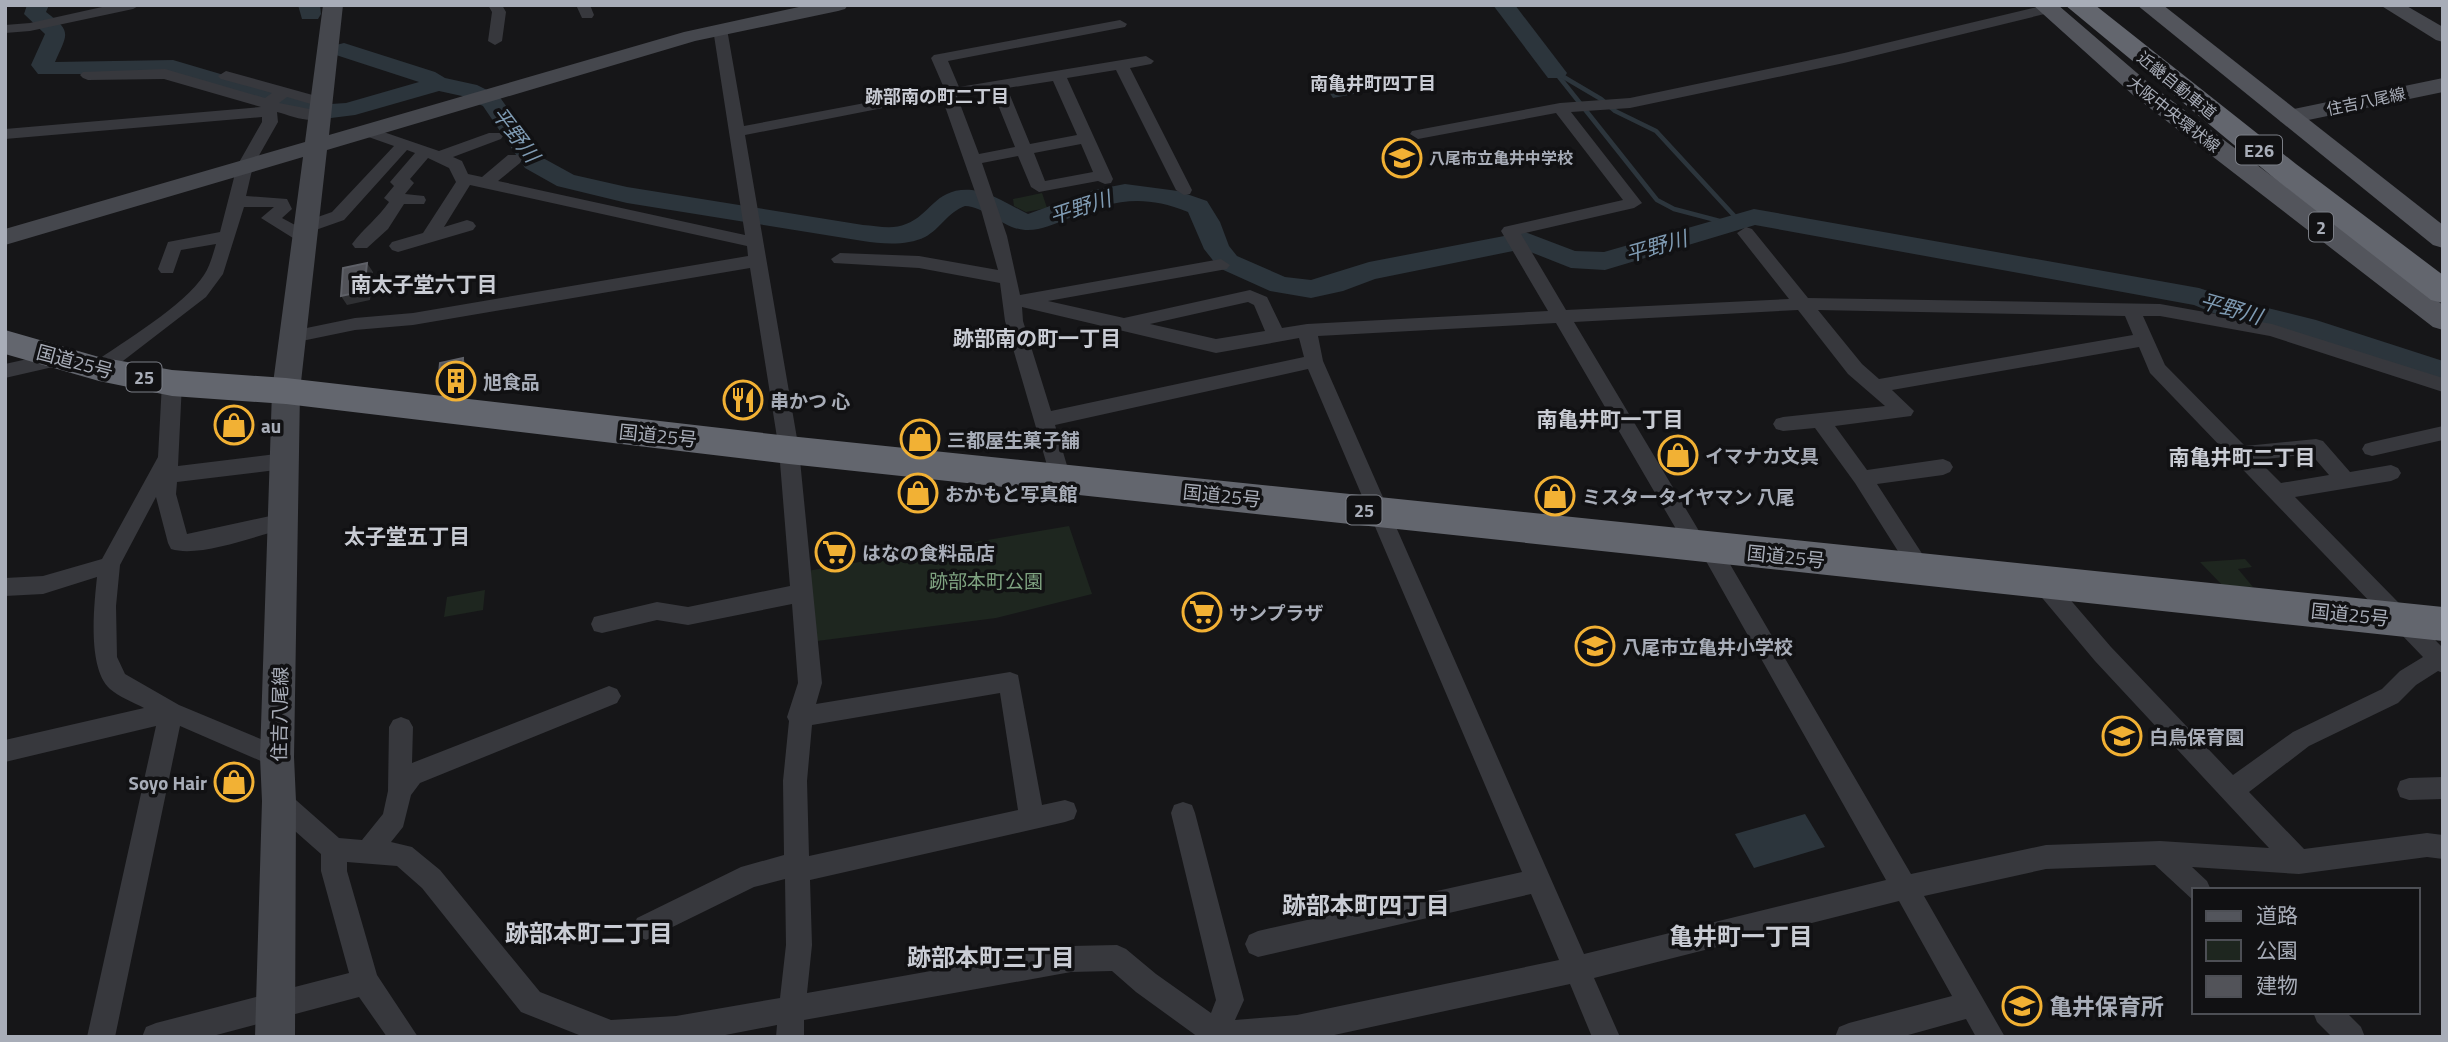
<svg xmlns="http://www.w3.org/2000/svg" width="2448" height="1042" viewBox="0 0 2448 1042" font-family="'Titillium Web','Noto Sans JP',sans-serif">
<rect width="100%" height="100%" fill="#161618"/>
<!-- green -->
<g fill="#1e261f">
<polygon points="1042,193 1047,208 1026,212 1014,206 1013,199"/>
<polygon points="1069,526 1092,594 996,618 817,641 807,571"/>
<polygon points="2245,559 2252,567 2238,569 2253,587 2223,586 2200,562"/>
<polygon points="485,590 483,610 444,617 447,597"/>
</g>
<!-- water -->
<g fill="#2c353c">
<polygon points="1366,78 1374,90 1333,98 1325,86"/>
<polygon points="1805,814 1825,847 1754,868 1735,834"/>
</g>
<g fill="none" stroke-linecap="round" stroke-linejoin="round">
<!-- stream -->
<g stroke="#2c353c" stroke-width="4.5">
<polyline points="1556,73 1657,200 1674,209 1731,224"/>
<polyline points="1562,76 1601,99 1615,111 1656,131 1739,221"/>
</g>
<!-- river -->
<g fill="#2c353c" fill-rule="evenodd">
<path d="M27 5H49L46 12C73 32 67 34 55 62L173 60 298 97 331 104 346 103 419 82 336 55 333 50 336 45 344 43 435 72 445 78 477 85 499 96 543 158 574 175 627 187 863 225C877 226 893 230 906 224 931 215 935 187 972 190 991 192 1011 206 1028 214L1094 190 1125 184 1178 191 1207 201 1220 222 1229 246 1237 256 1285 277 1311 280 1369 262 1525 232 1575 251 1604 252 1754 209 2199 288 2235 300 2316 320 2443 361V381L2301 335 2218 315 2194 305 1755 225 1605 270 1571 268 1523 249 1375 279 1343 291 1311 298 1270 291 1219 268 1204 249 1188 212C1140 193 1113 201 1067 219 1054 224 1040 231 1025 230 1004 229 986 207 965 206 948 212 940 229 925 237 907 246 882 244 863 241L627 203 557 186 525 168 483 106 462 96 439 91 355 115 331 118 284 108 172 74H38L31 65 45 34 24 14Z"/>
<polygon points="298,5 320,5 321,14 318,19 302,19"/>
<polygon points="1493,5 1515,5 1567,73 1564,78 1548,78"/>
</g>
<!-- street -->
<g fill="#37383d" fill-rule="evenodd">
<polygon points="111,5 140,5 133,9 30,31 5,33 5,25 30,23"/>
<polygon points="488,5 502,5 506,12 502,41 495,45 488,41 492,12"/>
<polygon points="576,5 590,5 594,15 592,18 582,18"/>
<path d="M2046 5 2053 6 2055 9 2053 12 1844 63 1630 108 1571 112 1642 203 1634 208 1521 234 1566 310 1789 299 1737 233 1746 227 1752 229 1808 298 2160 304 2272 324 2443 378V392L2270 336 2160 316H2143L2165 365 2245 446 2316 439 2323 441 2350 472 2391 465 2398 468 2401 473 2398 478 2391 481 2295 497 2443 648V673L2438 671 2416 685 2398 703 2309 746 2249 792 2304 849 2427 833 2443 835V859L2427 857 2299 874 2192 867 2207 881 2211 890H2194V901L2155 865 2046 869 1924 896 2005 1037H1976L1966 1019 1901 1037H1835L1839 1027 1849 1023 1952 996 1899 901 1594 978 1620 1037H1592L1570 984 1325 1037H1198L1136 992 1112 971 1071 972 804 1020V1037H776L777 1025 715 1037H584L521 1012 422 888 397 866 347 862V871L377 975 418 1037H387L359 997 209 1037H142L146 1027 156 1023 349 973 321 871V854L270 809 267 801 270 793 279 790 288 793 339 838 362 840 383 814 388 791 389 727 393 720 401 717 409 720 413 727 412 763 609 686 617 689 621 696 617 703 420 783 411 795 403 827 391 842 412 847 440 870 540 992 611 1020 676 1016 780 998 786 945 785 879 754 887 646 940 637 936 633 927 637 918 741 867 784 855 783 781 789 721 787 717 798 683 792 604 688 625 657 620 602 633 594 631 591 624 594 617 602 615 657 602 688 607 790 586 779 450 750 268 413 325 355 330 292 343 285 342 283 337 285 332 292 331 355 318 413 313 748 256 747 246 470 185 444 227 467 220 473 222 476 226 473 230 398 252 392 250 389 246 392 242 423 233 456 182 449 168 428 158 410 179 414 183 405 194 424 196 426 200 424 204H404L388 229 367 248H355L352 244C363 229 378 218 389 202L384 198 394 186 390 182 415 153 407 150 344 220 293 238 261 218 274 207H244L223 274 206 297 106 374H92L89 369 92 364C124 341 184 306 204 275 210 266 213 254 216 244L181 250 173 273H161L158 269 168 242 220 232 237 166 262 122V117L5 139V129L261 107 164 79 88 80 83 78 80 75 83 72 165 69 265 98 272 93 221 79 218 76 226 71 327 99 329 102 321 107 287 97 279 103 325 112 327 115C314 126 292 116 277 112L278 122 253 166 246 196 287 199 292 209 282 218 295 225 332 212 394 146 360 134 358 131 366 126 439 151 489 133H501L503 136 501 139 453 157 462 161 468 174 482 177 508 155H520L522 159 520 163 498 181 745 235 713 29 715 26 720 25 727 29 744 126 944 88 931 58 934 55 1120 20 1127 24 1125 27 948 61 959 87 1146 56 1154 61 1151 64 1130 68 1192 190 1190 194 1184 195 1176 190 1116 70 1067 78 1113 179 1111 183 1105 184 1098 181 1039 192 1031 187 1018 156 982 163 1007 236 1020 295 1221 259 1230 265 1227 269 1048 301 1124 318 1250 290 1267 297 1282 328 1307 324 1548 311 1501 231 1504 227 1623 200 1556 113 1418 139 1410 134 1412 131 1560 103 1630 98 1844 53ZM1053 81 1077 135 1030 144 1007 88ZM992 90 1015 147 979 154 957 96ZM934 98H942L980 206 998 270 919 256 840 253 831 259 834 263 919 268 1000 283 1005 321 1051 479 1054 484 1061 487 1068 484 1071 479 1055 425 1308 369 1522 872 1258 931 1249 935 1245 944 1249 953 1258 957 1531 894 1559 960 1297 1015 1235 1020 1244 1000 1195 813 1192 805 1183 802 1174 805 1171 813 1216 1000 1211 1013 1156 974 1126 949 1117 945 1071 946 807 993 812 945 810 880 1065 822 1074 819 1077 811 1074 803 1065 800 1042 805 1018 675 1010 672 816 704 822 683 799 450 745 135ZM1081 144 1093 172 1045 181 1034 153ZM1248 302 1254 305 1265 331 1216 339 1150 324ZM1022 307 1216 353 1299 338 1304 357 1051 411 1023 321ZM1798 310 1848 374 1885 406 1783 417 1776 419 1773 424 1776 429 1783 431 1815 428 1855 483 1913 575 1921 578 1929 575 1932 569 1877 484 1943 475 1950 472 1953 467 1950 462 1943 459 1867 470 1835 426 1911 416 1914 411 1892 390 2139 347 2150 373 2423 657 2400 671 2382 689 2293 732 2233 775 2111 647 2049 575 2041 572 2033 575 2030 581 2033 587 2095 661 2269 848 2160 841 2046 845 1911 874 1717 542 1705 541 1574 322ZM1818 310 2125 316 2133 335 1879 379 1862 364ZM1556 323 1690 553 1702 554 1886 880 1584 954 1323 361 1318 336ZM2311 454 2329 475 2281 483 2258 460ZM1000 693 1018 810 809 856 807 781 812 725Z"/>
<polygon points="59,352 66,354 68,359 66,364 5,378 5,364"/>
<path d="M172 376 179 378 182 383 178 466 284 453 291 456 294 461 291 466 284 469 177 482 176 494 187 534 284 513 291 515 294 521 291 527 284 529C255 536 199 558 171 549L168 543 156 497 120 565 116 606 117 657 125 674 179 705 285 749 289 757 285 765 277 768 180 726 115 1037H87L156 726 5 762V740L144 708C133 702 119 697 110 689 87 668 94 606 97 577L43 594 5 596V578L43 576 102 559 158 457 162 383 165 378Z"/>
<polygon points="2443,426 2443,440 2372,456 2365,454 2362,449 2365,444 2372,442"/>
<polygon points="2443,777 2443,799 2409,800 2400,797 2397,789 2400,781 2409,778"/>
<polygon points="2313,1012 2346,1012 2361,1027 2365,1037 2332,1037 2317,1022"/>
</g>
<!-- secondary -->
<g fill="#45474d" fill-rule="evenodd">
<polygon points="323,5 343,5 329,135 684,32 808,5 848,5 845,9 838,11 695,41 327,150 300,391 294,757 296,801 295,1037 255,1037 262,801 260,757 272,391 303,157 5,245 5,229 305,142"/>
<polygon points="2380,5 2405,5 2443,27 2443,42 2436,40"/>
<polygon points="2443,78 2443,92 2289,124 2281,122 2278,117 2281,112 2289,110"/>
</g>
<!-- primary -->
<g fill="#53555c" fill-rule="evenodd">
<polygon points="2033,5 2058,5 2151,85 2443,305 2443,330 2433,327 2133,95"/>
<polygon points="2137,5 2163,5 2443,225 2443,248 2433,245"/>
</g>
<!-- highway -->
<g fill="#63666e" fill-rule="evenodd">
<polygon points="2065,5 2095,5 2296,164 2443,275 2443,303 2431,300 2274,178"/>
<polygon points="5,330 99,357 172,370 286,378 789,436 2443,607 2443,641 789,464 286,404 172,396 99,381 5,354"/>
</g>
</g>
<!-- shaded-wall -->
<g fill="#2f3033">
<polygon points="367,263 373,272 370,300 347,305 341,296"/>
<polygon points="463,358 468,367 467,390 444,394 438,385"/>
</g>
<!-- building -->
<g fill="#525359" stroke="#5f6168" stroke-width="2">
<polygon points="367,263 364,291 341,296 343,268"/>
<polygon points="463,358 462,382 438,385 440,363"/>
</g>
<!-- icons -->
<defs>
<symbol id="school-ring" viewBox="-11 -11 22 22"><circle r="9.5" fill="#111113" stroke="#f2b134" stroke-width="1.5"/><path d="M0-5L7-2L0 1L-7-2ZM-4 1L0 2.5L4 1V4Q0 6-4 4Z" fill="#f2b134"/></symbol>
<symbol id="building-ring" viewBox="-11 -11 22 22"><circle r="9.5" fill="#111113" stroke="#f2b134" stroke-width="1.5"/><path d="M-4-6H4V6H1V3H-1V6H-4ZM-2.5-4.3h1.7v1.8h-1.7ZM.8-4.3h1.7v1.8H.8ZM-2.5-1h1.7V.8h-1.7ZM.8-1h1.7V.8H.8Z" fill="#f2b134"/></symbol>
<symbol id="restaurant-ring" viewBox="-11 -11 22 22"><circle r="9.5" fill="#111113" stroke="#f2b134" stroke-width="1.5"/><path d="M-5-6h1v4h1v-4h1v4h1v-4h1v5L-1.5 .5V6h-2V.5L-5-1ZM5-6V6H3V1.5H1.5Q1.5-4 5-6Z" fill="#f2b134"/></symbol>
<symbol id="shop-ring" viewBox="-11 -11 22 22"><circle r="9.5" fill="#111113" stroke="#f2b134" stroke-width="1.5"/><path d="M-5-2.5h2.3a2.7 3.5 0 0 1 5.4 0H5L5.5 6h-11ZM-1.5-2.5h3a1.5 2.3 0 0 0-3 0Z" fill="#f2b134"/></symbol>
<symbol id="supermarket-ring" viewBox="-11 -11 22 22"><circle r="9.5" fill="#111113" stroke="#f2b134" stroke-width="1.5"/><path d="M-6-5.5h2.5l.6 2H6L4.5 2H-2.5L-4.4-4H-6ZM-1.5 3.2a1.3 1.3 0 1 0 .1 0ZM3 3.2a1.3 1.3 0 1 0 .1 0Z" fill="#f2b134"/></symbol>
</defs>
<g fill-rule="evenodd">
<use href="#school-ring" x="1380" y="136" width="44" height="44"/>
<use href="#building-ring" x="434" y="359" width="44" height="44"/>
<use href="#restaurant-ring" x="721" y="378" width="44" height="44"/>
<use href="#shop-ring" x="212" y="403" width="44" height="44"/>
<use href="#shop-ring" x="898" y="417" width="44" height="44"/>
<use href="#shop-ring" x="1656" y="433" width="44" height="44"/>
<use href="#shop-ring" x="896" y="471" width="44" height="44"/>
<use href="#shop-ring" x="1533" y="474" width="44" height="44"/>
<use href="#supermarket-ring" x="813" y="530" width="44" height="44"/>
<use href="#supermarket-ring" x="1180" y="590" width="44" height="44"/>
<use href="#school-ring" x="1573" y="624" width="44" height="44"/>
<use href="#school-ring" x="2100" y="714" width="44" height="44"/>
<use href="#shop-ring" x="212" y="760" width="44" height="44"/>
<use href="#school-ring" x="2000" y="984" width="44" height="44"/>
</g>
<g text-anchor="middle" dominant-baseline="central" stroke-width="7" stroke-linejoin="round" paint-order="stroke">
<!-- far-street labels -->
<g font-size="16" fill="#a8adb8" stroke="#111113">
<text transform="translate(2177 85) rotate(39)">近畿自動車道</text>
<text transform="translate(2366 101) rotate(-12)">住吉八尾線</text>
<text transform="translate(2174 114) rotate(38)">大阪中央環状線</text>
</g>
<!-- far-poi labels -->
<g font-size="16" font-weight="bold" fill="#a8adb8" stroke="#111113" text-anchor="start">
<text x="1429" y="158">八尾市立亀井中学校</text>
</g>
<!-- far-neighbourhood labels -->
<g font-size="18" font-weight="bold" fill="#c9ccd4" stroke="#111113">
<text x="1373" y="83">南亀井町四丁目</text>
<text x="937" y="96">跡部南の町二丁目</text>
</g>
<!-- shield labels -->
<g fill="#111113" stroke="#7b7e86" stroke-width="2">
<rect x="2236" y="135.5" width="46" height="29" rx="5"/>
<rect x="2309" y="212.5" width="24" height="29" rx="5"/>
<rect x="126.5" y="362.5" width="35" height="29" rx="5"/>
<rect x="1346.5" y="495.5" width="35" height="29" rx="5"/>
</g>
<g font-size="18" font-weight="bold" fill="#a8adb8">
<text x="2259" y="150">E26</text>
<text x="2321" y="227">2</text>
<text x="144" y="377">25</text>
<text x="1364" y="510">25</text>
</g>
<!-- street labels -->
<g font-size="19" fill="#a8adb8" stroke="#111113">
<text transform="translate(75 361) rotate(15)">国道25号</text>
<text transform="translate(658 435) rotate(6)">国道25号</text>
<text transform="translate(1222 495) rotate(6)">国道25号</text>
<text transform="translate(1786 556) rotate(6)">国道25号</text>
<text transform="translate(2350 614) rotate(6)">国道25号</text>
<text transform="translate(279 714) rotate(-89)">住吉八尾線</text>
</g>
<!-- poi labels -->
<g font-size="19" font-weight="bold" fill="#a8adb8" stroke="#111113" text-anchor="start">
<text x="483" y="381">旭食品</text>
<text x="770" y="400">串かつ 心</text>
<text x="261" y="425">au</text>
<text x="947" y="439">三都屋生菓子舗</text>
<text x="1705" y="455">イマナカ文具</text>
<text x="945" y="493">おかもと写真館</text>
<text x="1582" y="496">ミスタータイヤマン 八尾</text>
<text x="862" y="552">はなの食料品店</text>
<text x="1229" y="612">サンプラザ</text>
<text x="1622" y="646">八尾市立亀井小学校</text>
<text x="2149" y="736">白鳥保育園</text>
<text x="207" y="782" text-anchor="end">Soyo Hair</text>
</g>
<!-- park labels -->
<g font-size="19" fill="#7fa381" stroke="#111113">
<text x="986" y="580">跡部本町公園</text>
</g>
<!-- water labels -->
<g font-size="21" font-style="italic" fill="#7f9bb3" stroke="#111113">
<text transform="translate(516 134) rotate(53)">平野川</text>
<text transform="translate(1080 207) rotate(-18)">平野川</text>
<text transform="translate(1656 246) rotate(-16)">平野川</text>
<text transform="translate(2231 308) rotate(16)">平野川</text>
</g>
<!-- neighbourhood labels -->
<g font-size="21" font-weight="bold" fill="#c9ccd4" stroke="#111113">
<text x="424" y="284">南太子堂六丁目</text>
<text x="1037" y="338">跡部南の町一丁目</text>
<text x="1610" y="419">南亀井町一丁目</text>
<text x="2242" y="457">南亀井町二丁目</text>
<text x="407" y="536">太子堂五丁目</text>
</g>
<!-- near-poi labels -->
<g font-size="23" font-weight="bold" fill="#a8adb8" stroke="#111113" text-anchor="start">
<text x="2049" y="1006">亀井保育所</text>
</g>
<!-- near-neighbourhood labels -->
<g font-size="24" font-weight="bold" fill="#c9ccd4" stroke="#111113">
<text x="1366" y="905">跡部本町四丁目</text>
<text x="589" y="933">跡部本町二丁目</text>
<text x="1741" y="936">亀井町一丁目</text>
<text x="991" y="957">跡部本町三丁目</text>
</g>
</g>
<!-- border -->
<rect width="2448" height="1042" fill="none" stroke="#a8adb8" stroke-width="14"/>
<!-- legend -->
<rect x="2192" y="888" width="228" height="126" fill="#111113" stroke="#4d4f55" stroke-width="2"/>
<rect x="2206" y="911" width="35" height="10" fill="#53555c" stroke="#4d4f55" stroke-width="2"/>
<text x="2256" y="923" font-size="21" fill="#a8adb8">道路</text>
<rect x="2206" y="940" width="35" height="21" fill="#1e261f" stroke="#4d4f55" stroke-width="2"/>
<text x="2256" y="958" font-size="21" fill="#a8adb8">公園</text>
<rect x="2206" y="976" width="35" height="21" fill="#525359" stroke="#4d4f55" stroke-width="2"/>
<text x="2256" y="993" font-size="21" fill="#a8adb8">建物</text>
</svg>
